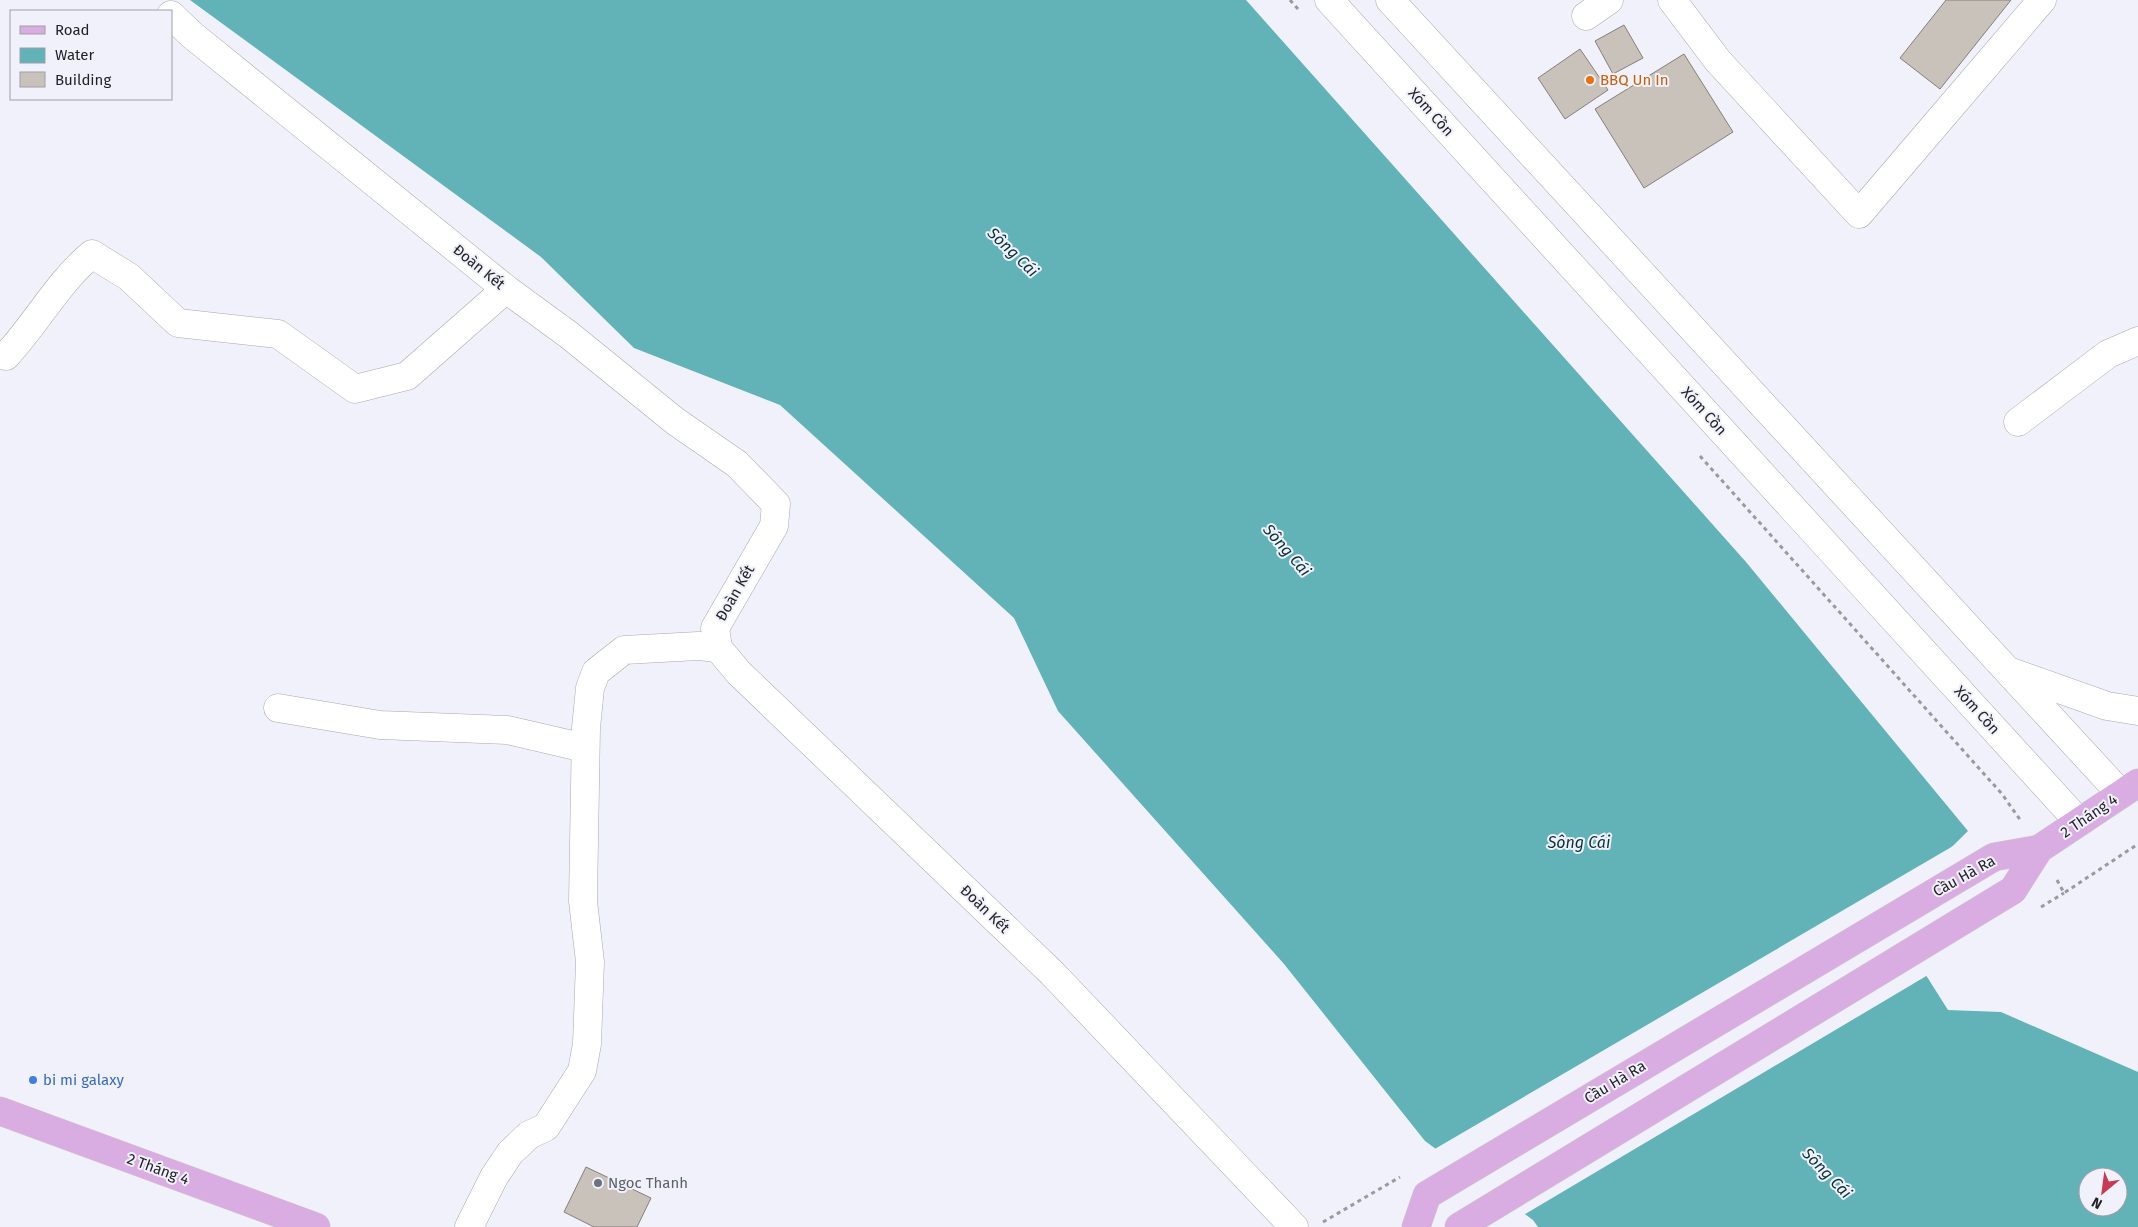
<svg xmlns="http://www.w3.org/2000/svg" width="2138" height="1227" viewBox="0 0 2138 1227" font-family="'Fira Sans',sans-serif">
<rect width="100%" height="100%" fill="#f1f1fb"/>
<!-- water -->
<path fill="#61b3b8" fill-rule="evenodd" d="M190 0H1246L1746 562 1968 831 1886 912 1948 1010 2001 1012 2138 1072V1227H1538L1533 1220 1425 1141 1284 964 1058 711 1014 618 780 405 634 348 541 257ZM2088 1177H2118V1207H2088Z"/>
<!-- pier -->
<polygon fill="#f1f1fb" points="1960,842 1889,912 1928,975 1522,1216 1433,1150"/>
<!-- building -->
<g fill="#c9c2bb" stroke="#867f78">
<polygon points="1946,0 2011,0 1940,89 1900,58"/>
<polygon points="1624,25 1643,58 1613,74 1595,41"/>
<polygon points="1580,49 1608,90 1565,119 1538,78"/>
<polygon points="1684,54 1733,132 1644,188 1595,109"/>
<polygon points="586,1167 651,1198 637,1227 594,1227 564,1212"/>
</g>
<g fill="none" stroke-linecap="round" stroke-linejoin="round">
<defs>
<g id="minor">
<polyline points="1329,0 2079,822"/>
<polyline points="1390,0 2121,794"/>
<polyline points="1672,0 1718,61 1859,214 2042,0"/>
<polyline points="171,15 192,35 506,289 569,335 675,421 737,464 776,504 774,526 715,628 718,648 739,673 1052,973 1294,1227"/>
<polyline points="1586,16 1609,0"/>
<path d="M0 355 6 356C36 324 58 282 92 254L129 277 178 323 278 334 355 389 407 376 506 289"/>
<polyline points="2018,422 2108,354 2138,341"/>
<polyline points="2011,672 2107,706 2138,711"/>
<polyline points="278,708 380,725 507,730 585,748"/>
<polyline points="469,1227 494,1177 510,1153 529,1135 546,1127 582,1071 587,1044 590,962 583,901 586,728 590,688 596,672 624,650 698,646 718,648"/>
</g>
<g id="major">
<polyline points="0,1111 316,1227"/>
<polyline points="1416,1227 1427,1195 1994,857 2039,849"/>
<polyline points="1459,1227 2013,890 2039,849 2138,783"/>
</g>
</defs>
<!-- minor casing -->
<use href="#minor" stroke="#a8a8b1" stroke-width="29"/>
<!-- major casing -->
<use href="#major" stroke="#cfcfcf" stroke-width="29"/>
<!-- path -->
<g stroke="#9999a0" stroke-width="3" stroke-dasharray="4 4" stroke-linecap="butt">
<polyline points="1290,0 1298,9"/>
<polyline points="1700,456 2002,794 2021,821"/>
<polyline points="2057,880 2064,893 2138,844"/>
<polyline points="2041,907 2064,893"/>
<polyline points="1323,1222 1400,1177"/>
</g>
<!-- minor -->
<use href="#minor" stroke="#fff" stroke-width="28"/>
<!-- major -->
<use href="#major" stroke="#d9ade1" stroke-width="28"/>
</g>
<!-- markers -->
<circle fill="#e8710a" stroke="#f1f1fb" stroke-width="2" cx="1590" cy="80" r="5"/>
<circle fill="#3f7fe0" stroke="#f1f1fb" stroke-width="2" cx="33" cy="1080" r="5"/>
<circle fill="#6b7280" stroke="#f1f1fb" stroke-width="2" cx="598" cy="1183" r="5"/>
<g text-anchor="middle" dominant-baseline="central" stroke-width="4" stroke-linejoin="round" paint-order="stroke">
<!-- food labels -->
<g font-size="15" fill="#c56008" stroke="#f1f1fb" text-anchor="start">
<text x="1600" y="80">BBQ Un In</text>
</g>
<!-- street labels -->
<g font-size="15" fill="#232327" stroke="#f1f1fb">
<text transform="translate(1431 112) rotate(48)">Xóm Cồn</text>
<text transform="translate(479 267) rotate(39)">Đoàn Kết</text>
<text transform="translate(1704 411) rotate(48)">Xóm Cồn</text>
<text transform="translate(735 593) rotate(-60)">Đoàn Kết</text>
<text transform="translate(1977 710) rotate(48)">Xóm Cồn</text>
<text transform="translate(2089 816) rotate(-34)">2 Tháng 4</text>
<text transform="translate(1964 876) rotate(-29)">Cầu Hà Ra</text>
<text transform="translate(985 909) rotate(44)">Đoàn Kết</text>
<text transform="translate(1615 1082) rotate(-31)">Cầu Hà Ra</text>
<text transform="translate(158 1169) rotate(20)">2 Tháng 4</text>
</g>
<!-- shop labels -->
<g font-size="15" fill="#366cbe" stroke="#f1f1fb" text-anchor="start">
<text x="43" y="1080">bi mi galaxy</text>
</g>
<!-- worship labels -->
<g font-size="15" fill="#5b616d" stroke="#f1f1fb" text-anchor="start">
<text x="608" y="1183">Ngoc Thanh</text>
</g>
<!-- water labels -->
<g font-size="16" font-style="italic" fill="#093235" stroke="#f1f1fb">
<text transform="translate(1013 252) rotate(44)">Sông Cái</text>
<text transform="translate(1287 550) rotate(49)">Sông Cái</text>
<text x="1579" y="842">Sông Cái</text>
<text transform="translate(1827 1173) rotate(46)">Sông Cái</text>
</g>
</g>
<!-- legend -->
<rect x="10" y="10" width="162" height="90" fill="#f1f1fb" stroke="#9f9fa6"/>
<rect x="20" y="26" width="25" height="8" fill="#d9ade1" stroke="#9f9fa6"/>
<text x="55" y="35" font-size="15" fill="#232327">Road</text>
<rect x="20" y="48" width="25" height="15" fill="#61b3b8" stroke="#9f9fa6"/>
<text x="55" y="60" font-size="15" fill="#232327">Water</text>
<rect x="20" y="72" width="25" height="15" fill="#c9c2bb" stroke="#9f9fa6"/>
<text x="55" y="85" font-size="15" fill="#232327">Building</text>
<!-- north arrow -->
<g transform="translate(2103 1192) rotate(209)"><circle r="24" fill="#f1f1fb" stroke="#9f9fa6"/>
<path d="M0-4L9 19L0 12L-9 19Z" fill="#c93951"/>
<text y="-8" font-size="14" font-weight="bold" text-anchor="middle" fill="#232327">N</text>
</g>
</svg>
